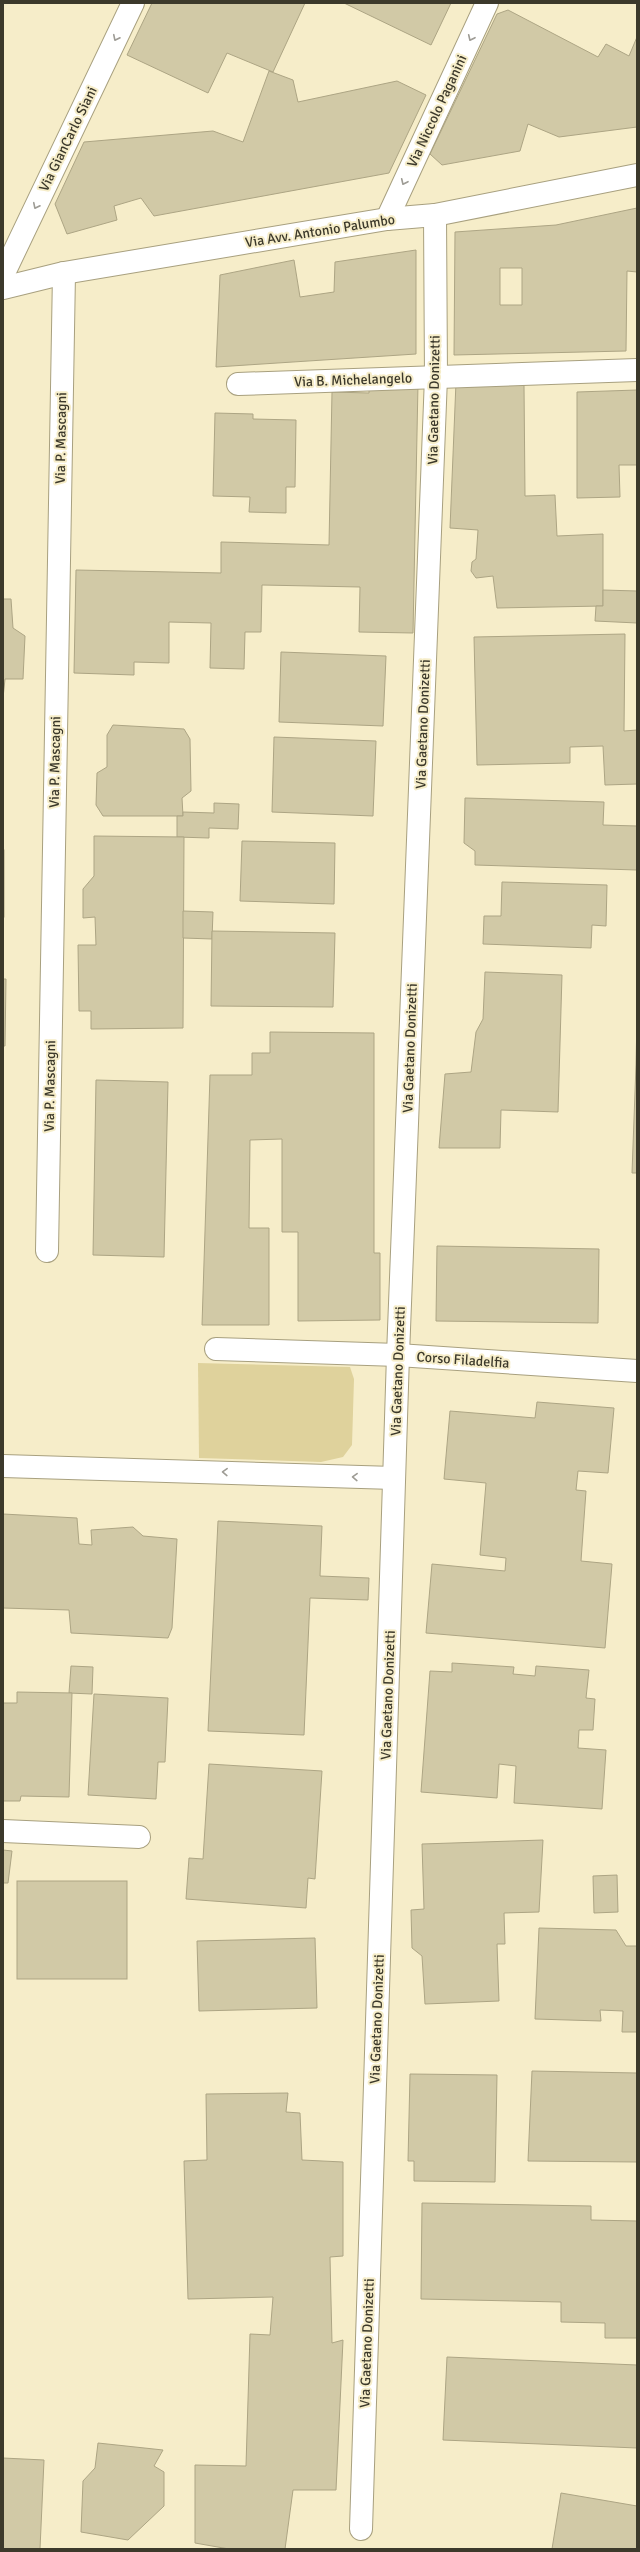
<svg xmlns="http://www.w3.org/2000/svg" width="640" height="2552" viewBox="0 0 640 2552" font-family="Signika,sans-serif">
<rect width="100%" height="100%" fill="#f6edc9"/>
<!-- green -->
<polygon fill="#dfd29c" points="198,1363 350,1367 354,1379 352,1445 343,1457 321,1462 199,1458"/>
<!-- building -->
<g fill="#d1c9a6" stroke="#ada584" fill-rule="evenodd">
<polygon points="152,3 305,3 273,72 227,53 208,93 127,55"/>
<polygon points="344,3 451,3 431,45"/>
<polygon points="508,10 598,57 606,44 629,56 637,37 637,127 559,137 528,124 520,151 442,165 430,154 497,14"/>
<polygon points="269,71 293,80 298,102 397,81 426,95 389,173 154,216 141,198 114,206 117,220 67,234 55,204 84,142 213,131 243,142"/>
<path d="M637 208V272L627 271 626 351 454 355 455 232 556 225ZM500 268H522V305H500Z"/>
<polygon points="416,250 416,354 216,367 220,275 294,260 300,297 334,292 335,262"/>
<polygon points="519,378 524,385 525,496 555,495 557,536 603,534 603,606 497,608 493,576 476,578 471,571 472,562 476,559 478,530 450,528 456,382"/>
<polygon points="369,382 418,384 413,633 359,632 360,587 262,585 261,632 245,632 244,669 210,668 211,623 169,622 169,663 134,662 134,675 74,673 76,570 221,573 221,542 329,545 332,392 369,393"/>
<polygon points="637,390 637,465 619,465 620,497 577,498 577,392"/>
<polygon points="215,413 253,414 253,419 296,420 295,487 286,487 286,513 249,512 250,497 213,496"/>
<polygon points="603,590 637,591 637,623 595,621 596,606 603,606"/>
<polygon points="3,599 11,599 13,628 25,636 23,679 5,679 3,698"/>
<polygon points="625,634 624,731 637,730 637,784 605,785 603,746 570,747 570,763 477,765 474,637"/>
<polygon points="281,652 386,656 383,726 279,722"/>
<polygon points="113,725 184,729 190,739 191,791 182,798 183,816 103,816 96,805 97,773 107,767 107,735"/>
<polygon points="274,737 376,741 373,816 272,812"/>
<polygon points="465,798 604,802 603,825 637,826 637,870 475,865 475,851 464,843"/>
<polygon points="214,803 239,804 238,829 209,828 209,838 177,837 177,816 183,816 183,812 214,813"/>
<polygon points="94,836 184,837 183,1028 91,1029 91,1011 79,1011 78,945 96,945 95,917 83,918 83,889 94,876"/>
<polygon points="242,841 335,843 334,904 240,901"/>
<rect x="3" y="850" width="1" height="67"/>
<polygon points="502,882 607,885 606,926 592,925 591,948 483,944 484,916 501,916"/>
<polygon points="183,911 213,912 212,939 183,938"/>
<polygon points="212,931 335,933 333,1007 211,1006"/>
<polygon points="485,972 562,975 558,1112 501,1110 500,1148 439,1148 445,1074 471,1072 476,1032 483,1019"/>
<polygon points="3,979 6,979 5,1046 3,1046"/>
<polygon points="637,1017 637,1065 636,1065"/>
<polygon points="270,1032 374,1033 374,1253 380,1253 380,1320 298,1321 298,1232 282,1232 282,1139 250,1140 249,1228 269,1228 269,1325 202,1325 210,1075 252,1075 252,1053 270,1053"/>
<polygon points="636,1065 637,1065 637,1173 632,1173"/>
<polygon points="96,1080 168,1082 164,1257 93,1255"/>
<polygon points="437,1246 599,1249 598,1323 436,1321"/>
<polygon points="537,1402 614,1408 608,1473 578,1471 576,1490 586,1491 581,1561 612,1564 605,1648 426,1633 432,1564 505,1571 506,1558 480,1555 486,1483 444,1479 450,1411 535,1418"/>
<polygon points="3,1514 77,1518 79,1544 92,1545 91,1530 133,1527 143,1536 177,1539 172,1628 168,1638 71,1633 69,1610 3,1608"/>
<polygon points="218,1521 322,1526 320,1576 369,1578 368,1600 310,1598 304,1735 208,1731"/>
<polygon points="452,1663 514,1667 513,1674 535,1676 536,1666 589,1670 586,1698 595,1699 593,1730 579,1730 578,1748 606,1750 602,1809 514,1803 516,1766 499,1764 497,1798 421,1792 430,1671 452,1672"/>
<polygon points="71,1666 93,1667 92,1694 69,1693"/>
<polygon points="17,1692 72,1693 69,1797 21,1796 20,1801 3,1801 3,1703 17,1703"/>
<polygon points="94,1694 168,1698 165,1762 158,1762 156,1799 88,1795"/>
<polygon points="209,1764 322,1771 315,1879 308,1878 306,1908 186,1899 189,1858 203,1859"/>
<polygon points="543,1840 539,1912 504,1913 505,1944 497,1944 499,2001 425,2004 422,1956 412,1948 411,1910 424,1909 422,1844"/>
<polygon points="3,1850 12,1851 8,1883 3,1883"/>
<polygon points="617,1875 618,1912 594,1913 593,1876"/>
<rect x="17" y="1881" width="110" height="98"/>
<polygon points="539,1928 616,1930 626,1946 637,1946 637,2032 622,2032 623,2011 600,2010 601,2021 535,2019"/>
<polygon points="315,1938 317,2008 199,2011 197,1941"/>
<polygon points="532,2071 637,2073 637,2162 528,2161"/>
<polygon points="410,2074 497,2075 495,2182 414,2181 414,2161 408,2161"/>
<polygon points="288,2093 286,2112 300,2113 302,2160 343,2162 343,2256 330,2257 332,2343 343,2340 336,2490 293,2490 285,2549 229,2549 195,2543 195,2465 246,2466 250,2334 270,2335 273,2297 188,2299 184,2161 207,2160 206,2094"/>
<polygon points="422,2203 591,2206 591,2220 637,2221 637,2338 605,2338 605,2323 561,2322 561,2302 421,2299"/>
<polygon points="447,2357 637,2365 637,2448 443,2440"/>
<polygon points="98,2443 163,2450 154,2466 164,2472 164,2506 128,2540 81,2532 83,2481 95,2468"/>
<polygon points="3,2458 44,2460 40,2549 3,2549"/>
<polygon points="561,2493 637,2506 637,2549 552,2549"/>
</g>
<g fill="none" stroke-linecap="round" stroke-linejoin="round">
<defs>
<g id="minor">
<polyline points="387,219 487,3"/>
<polyline points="3,275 133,3"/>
<polyline points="3,288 64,273 387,219 435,215 637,175"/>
<polyline points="238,384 637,370"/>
<polyline points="47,1251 64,273"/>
<polyline points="216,1349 398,1355 637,1371"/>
<polyline points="3,1466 394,1478"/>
<polyline points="3,1831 139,1837"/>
<polyline points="361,2529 398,1355 436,377 435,215"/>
</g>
</defs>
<!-- minor casing -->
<use href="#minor" stroke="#a8a07f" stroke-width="24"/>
<!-- minor -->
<use href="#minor" stroke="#fff" stroke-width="22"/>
</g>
<!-- one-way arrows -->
<defs><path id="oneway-chevron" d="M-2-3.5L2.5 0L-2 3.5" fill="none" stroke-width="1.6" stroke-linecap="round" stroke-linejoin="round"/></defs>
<g stroke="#9e9c95">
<use href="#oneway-chevron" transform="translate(116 38) rotate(116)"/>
<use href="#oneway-chevron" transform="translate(471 38) rotate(115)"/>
<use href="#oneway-chevron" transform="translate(404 182) rotate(115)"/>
<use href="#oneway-chevron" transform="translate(36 206) rotate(116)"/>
<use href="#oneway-chevron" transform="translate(225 1472) rotate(-178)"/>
<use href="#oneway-chevron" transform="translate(355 1477) rotate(-178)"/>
</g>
<g text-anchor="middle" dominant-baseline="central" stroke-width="4" stroke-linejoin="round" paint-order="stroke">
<!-- street labels -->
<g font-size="14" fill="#3c392b" stroke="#f6edc9">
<text transform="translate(437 111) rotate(-65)">Via Niccolo Paganini</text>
<text transform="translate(68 139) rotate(-64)">Via GianCarlo Siani</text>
<text transform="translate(320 231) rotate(-9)">Via Avv. Antonio Palumbo</text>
<text transform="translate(353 380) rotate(-2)">Via B. Michelangelo</text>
<text transform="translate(434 400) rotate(-89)">Via Gaetano Donizetti</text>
<text transform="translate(61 438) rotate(-89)">Via P. Mascagni</text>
<text transform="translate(423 724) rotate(-88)">Via Gaetano Donizetti</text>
<text transform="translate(55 762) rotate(-89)">Via P. Mascagni</text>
<text transform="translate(410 1048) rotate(-88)">Via Gaetano Donizetti</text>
<text transform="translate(50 1086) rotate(-89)">Via P. Mascagni</text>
<text transform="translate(463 1360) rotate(4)">Corso Filadelfia</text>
<text transform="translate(398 1371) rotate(-88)">Via Gaetano Donizetti</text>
<text transform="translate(388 1695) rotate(-88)">Via Gaetano Donizetti</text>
<text transform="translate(377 2019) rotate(-88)">Via Gaetano Donizetti</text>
<text transform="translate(367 2343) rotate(-88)">Via Gaetano Donizetti</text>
</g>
</g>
<!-- border -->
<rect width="640" height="2552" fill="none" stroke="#3c392b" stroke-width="8"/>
</svg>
